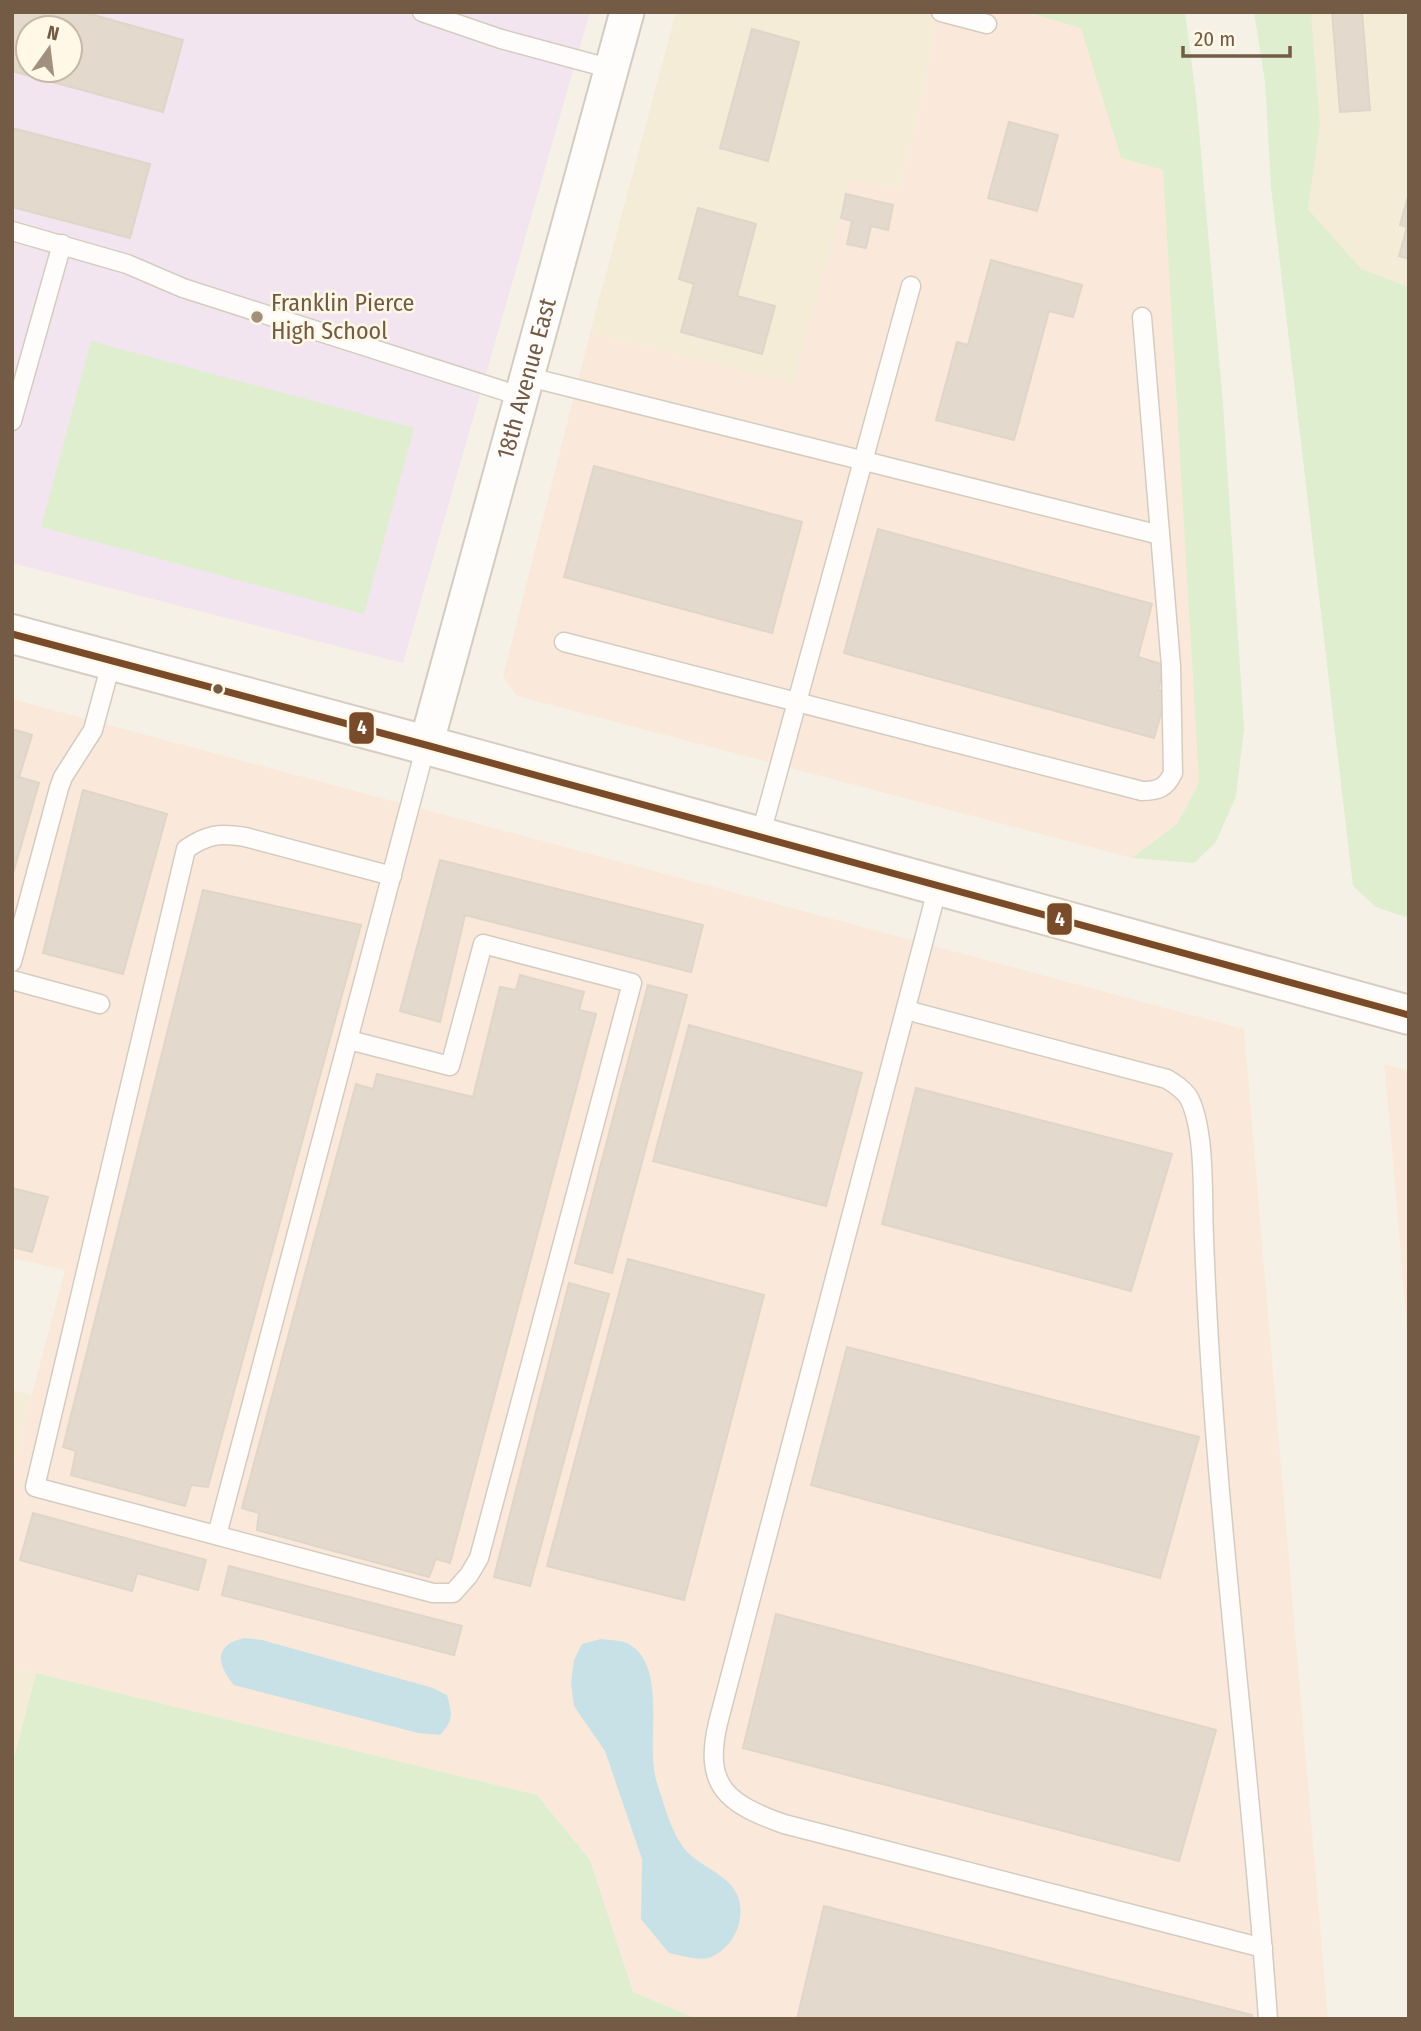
<svg xmlns="http://www.w3.org/2000/svg" width="1421" height="2031" viewBox="0 0 1421 2031" font-family="'Fira Sans Condensed',sans-serif">
<rect width="100%" height="100%" fill="#f6f1e6"/>
<!-- residential -->
<g fill="#f5ecd8">
<polygon points="676,12 938,12 922,102 899,190 851,179 794,384 590,333"/>
<polygon points="1311,12 1409,12 1409,287 1361,269 1308,209 1320,124"/>
<polygon points="12,1390 32,1395 12,1469"/>
<polygon points="12,1667 36,1673 12,1766"/>
</g>
<!-- commercial -->
<g fill="#fae9da">
<polygon points="938,12 1026,12 1082,28 1121,158 1163,170 1199,783 1177,824 1132,858 517,696 503,676 590,333 793,383 851,178 899,190 922,102"/>
<polygon points="12,699 1244,1029 1328,2019 697,2019 633,1993 590,1860 537,1795 12,1667 12,1469 65,1270 12,1258"/>
<polygon points="1384,1064 1409,1071 1409,1354 1390,1127"/>
</g>
<!-- education -->
<path fill="#f3e5f0" fill-rule="evenodd" d="M12 12H590L403 663 12 563ZM28 28H70V70H28Z"/>
<!-- green -->
<g fill="#deeecf">
<polygon points="1026,12 1185,12 1196,96 1223,403 1244,729 1236,796 1216,842 1194,863 1132,858 1177,824 1199,783 1163,170 1121,158 1081,28"/>
<polygon points="1254,12 1311,12 1320,124 1308,209 1361,269 1409,287 1409,918 1376,907 1353,886 1271,187 1265,82"/>
<polygon points="91,341 414,428 364,614 41,527"/>
<polygon points="36,1673 537,1795 590,1860 633,1992 697,2019 12,2019 12,1766"/>
</g>
<!-- water -->
<g fill="#c7e1e7">
<path d="M245 1638 262 1640 433 1688 447 1695C452 1714 454 1720 440 1735L418 1733 234 1685C216 1664 214 1644 245 1638Z"/>
<path d="M601 1639C608 1640 620 1640 627 1643 670 1665 644 1744 657 1783 664 1804 670 1829 683 1847 694 1862 716 1870 729 1883 752 1906 738 1946 711 1957 700 1962 680 1955 669 1953L641 1919 642 1859 605 1751 574 1706 571 1683 574 1660 582 1644Z"/>
</g>
<!-- building -->
<g fill="#e3d9cd" stroke="#dfd5c8" stroke-width="2" fill-rule="evenodd">
<path d="M12 12H83L183 40 163 112 12 71ZM28 28H70V70H28Z"/>
<polygon points="1332,12 1362,12 1370,110 1340,112"/>
<polygon points="752,29 799,42 768,161 720,148"/>
<polygon points="1009,122 1058,135 1037,211 988,198"/>
<polygon points="12,128 150,164 130,238 12,207"/>
<polygon points="1409,193 1409,259 1399,256 1407,227 1400,225"/>
<polygon points="846,194 893,205 888,230 871,226 866,248 847,244 852,221 841,218"/>
<polygon points="698,208 756,224 737,296 775,306 762,354 681,332 694,284 679,279"/>
<polygon points="991,260 1082,285 1073,317 1049,311 1014,440 936,420 957,342 968,345"/>
<polygon points="594,466 802,522 772,633 564,577"/>
<polygon points="878,529 1152,604 1138,657 1165,665 1158,690 1167,693 1154,738 844,653"/>
<polygon points="12,729 32,735 19,777 39,783 12,877"/>
<polygon points="83,790 167,814 123,974 43,953"/>
<polygon points="440,860 703,925 691,972 465,915 440,1022 400,1011"/>
<polygon points="203,890 361,925 208,1487 191,1485 185,1506 71,1475 76,1451 63,1447"/>
<polygon points="520,975 584,992 579,1010 596,1014 450,1563 436,1559 429,1577 257,1530 259,1513 242,1508 356,1084 373,1089 377,1074 473,1097 500,987 516,990"/>
<polygon points="648,985 687,995 612,1273 575,1263"/>
<polygon points="689,1025 862,1073 826,1206 653,1161"/>
<polygon points="916,1088 1172,1154 1131,1291 882,1224"/>
<polygon points="12,1188 48,1197 32,1252 12,1247"/>
<polygon points="628,1259 764,1295 684,1600 547,1566"/>
<polygon points="569,1283 609,1294 530,1586 494,1577"/>
<polygon points="847,1347 1199,1437 1160,1578 811,1485"/>
<polygon points="33,1513 206,1560 198,1590 137,1573 132,1591 20,1560"/>
<polygon points="229,1566 462,1626 454,1655 222,1595"/>
<polygon points="776,1614 1216,1730 1179,1861 743,1748"/>
<polygon points="824,1906 1252,2015 1251,2019 797,2019"/>
</g>
<g fill="none" stroke-linecap="round" stroke-linejoin="round">
<defs>
<g id="lane">
<polyline points="422,12 501,39 612,69"/>
<polyline points="941,12 987,24"/>
<polyline points="12,231 127,264 183,288 523,397"/>
<polyline points="529,377 1160,535"/>
<polyline points="12,421 62,244"/>
<path d="M564 642 1142 791C1158 791 1166 788 1173 773L1171 666 1142 317"/>
<polyline points="760,837 911,286"/>
<path d="M938 886 718 1723C703 1787 728 1804 784 1824L1263 1948"/>
<polyline points="12,962 59,788 63,777 93,730 112,660"/>
<polyline points="12,980 100,1004"/>
<path d="M906 1010 1167 1079C1175 1084 1186 1091 1190 1100 1206 1135 1202 1199 1204 1237 1213 1499 1250 1758 1268 2019"/>
<path d="M349 1040 450 1066 483 944 632 983 479 1558 469 1575 453 1593H433L35 1487 186 849C208 834 219 833 245 837L392 876"/>
<polyline points="217,1535 426,745"/>
</g>
<g id="street">
<path id="s1" d="M426 745 627 12"/>
</g>
<polyline id="secondary" points="12,634 426,745 1409,1015"/>
</defs>
<!-- lane casing -->
<use href="#lane" stroke="#d5ccc1" stroke-width="21"/>
<!-- street casing -->
<use href="#street" stroke="#d5ccc1" stroke-width="37"/>
<!-- secondary casing -->
<use href="#secondary" stroke="#d7cdc2" stroke-width="42"/>
<!-- lane -->
<use href="#lane" stroke="#fefdfb" stroke-width="18"/>
<!-- street -->
<use href="#street" stroke="#fefdfb" stroke-width="33"/>
<!-- secondary -->
<use href="#secondary" stroke="#fefdfb" stroke-width="38"/>
<defs>
<polyline id="bus-1" points="12,634 426,745 1409,1015"/>
</defs>
<!-- bus-1 casing -->
<use href="#bus-1" stroke="#fff8e6" stroke-width="12"/>
<!-- bus-1 -->
<use href="#bus-1" stroke="#7a4b2a" stroke-width="7"/>
</g>
<!-- markers -->
<circle fill="#a2907e" stroke="#fff8e6" stroke-width="2.5" cx="257" cy="317" r="7"/>
<circle fill="#745b46" stroke="#fff8e6" stroke-width="2.5" cx="218" cy="689" r="6"/>
<g text-anchor="middle" dominant-baseline="central" stroke-width="5" stroke-linejoin="round" paint-order="stroke">
<!-- poi labels -->
<g font-size="24" fill="#745b46" stroke="#fff8e6" text-anchor="start">
<text x="271" y="303">Franklin Pierce<tspan x="271" dy="28">High School</tspan></text>
</g>
<!-- street labels -->
<g font-size="24" fill="#745b46" stroke="#fff8e6">
<text stroke="none"><textPath href="#s1" startOffset="380">18th Avenue East</textPath></text>
</g>
</g>
<g stroke="#fff8e6" stroke-width="2.5">
<rect x="348" y="711" width="27" height="34" rx="7" fill="#7a4b2a"/>
<rect x="1046" y="902" width="27" height="34" rx="7" fill="#7a4b2a"/>
</g>
<g font-size="19" text-anchor="middle" font-weight="bold" fill="#fff">
<text x="362" y="734">4</text>
<text x="1060" y="926">4</text>
</g>
<!-- border -->
<rect width="1421" height="2031" fill="none" stroke="#745b46" stroke-width="28"/>
<!-- north arrow -->
<g transform="translate(49 49) rotate(14)"><circle r="33" fill="#fff8e6" stroke="#c7b9a6" stroke-width="2"/>
<path d="M0-5L12 26L0 18L-12 26Z" fill="#a2907e"/>
<text y="-10" font-size="19" font-weight="bold" text-anchor="middle" fill="#745b46">N</text>
</g>
<!-- scale -->
<path d="M1183 46v10h107v-10" fill="none" stroke="#745b46" stroke-width="3.5"/>
<text x="1194" y="46" font-size="21" fill="#745b46" stroke="#fff8e6" stroke-width="5" paint-order="stroke">20 m</text>
</svg>
